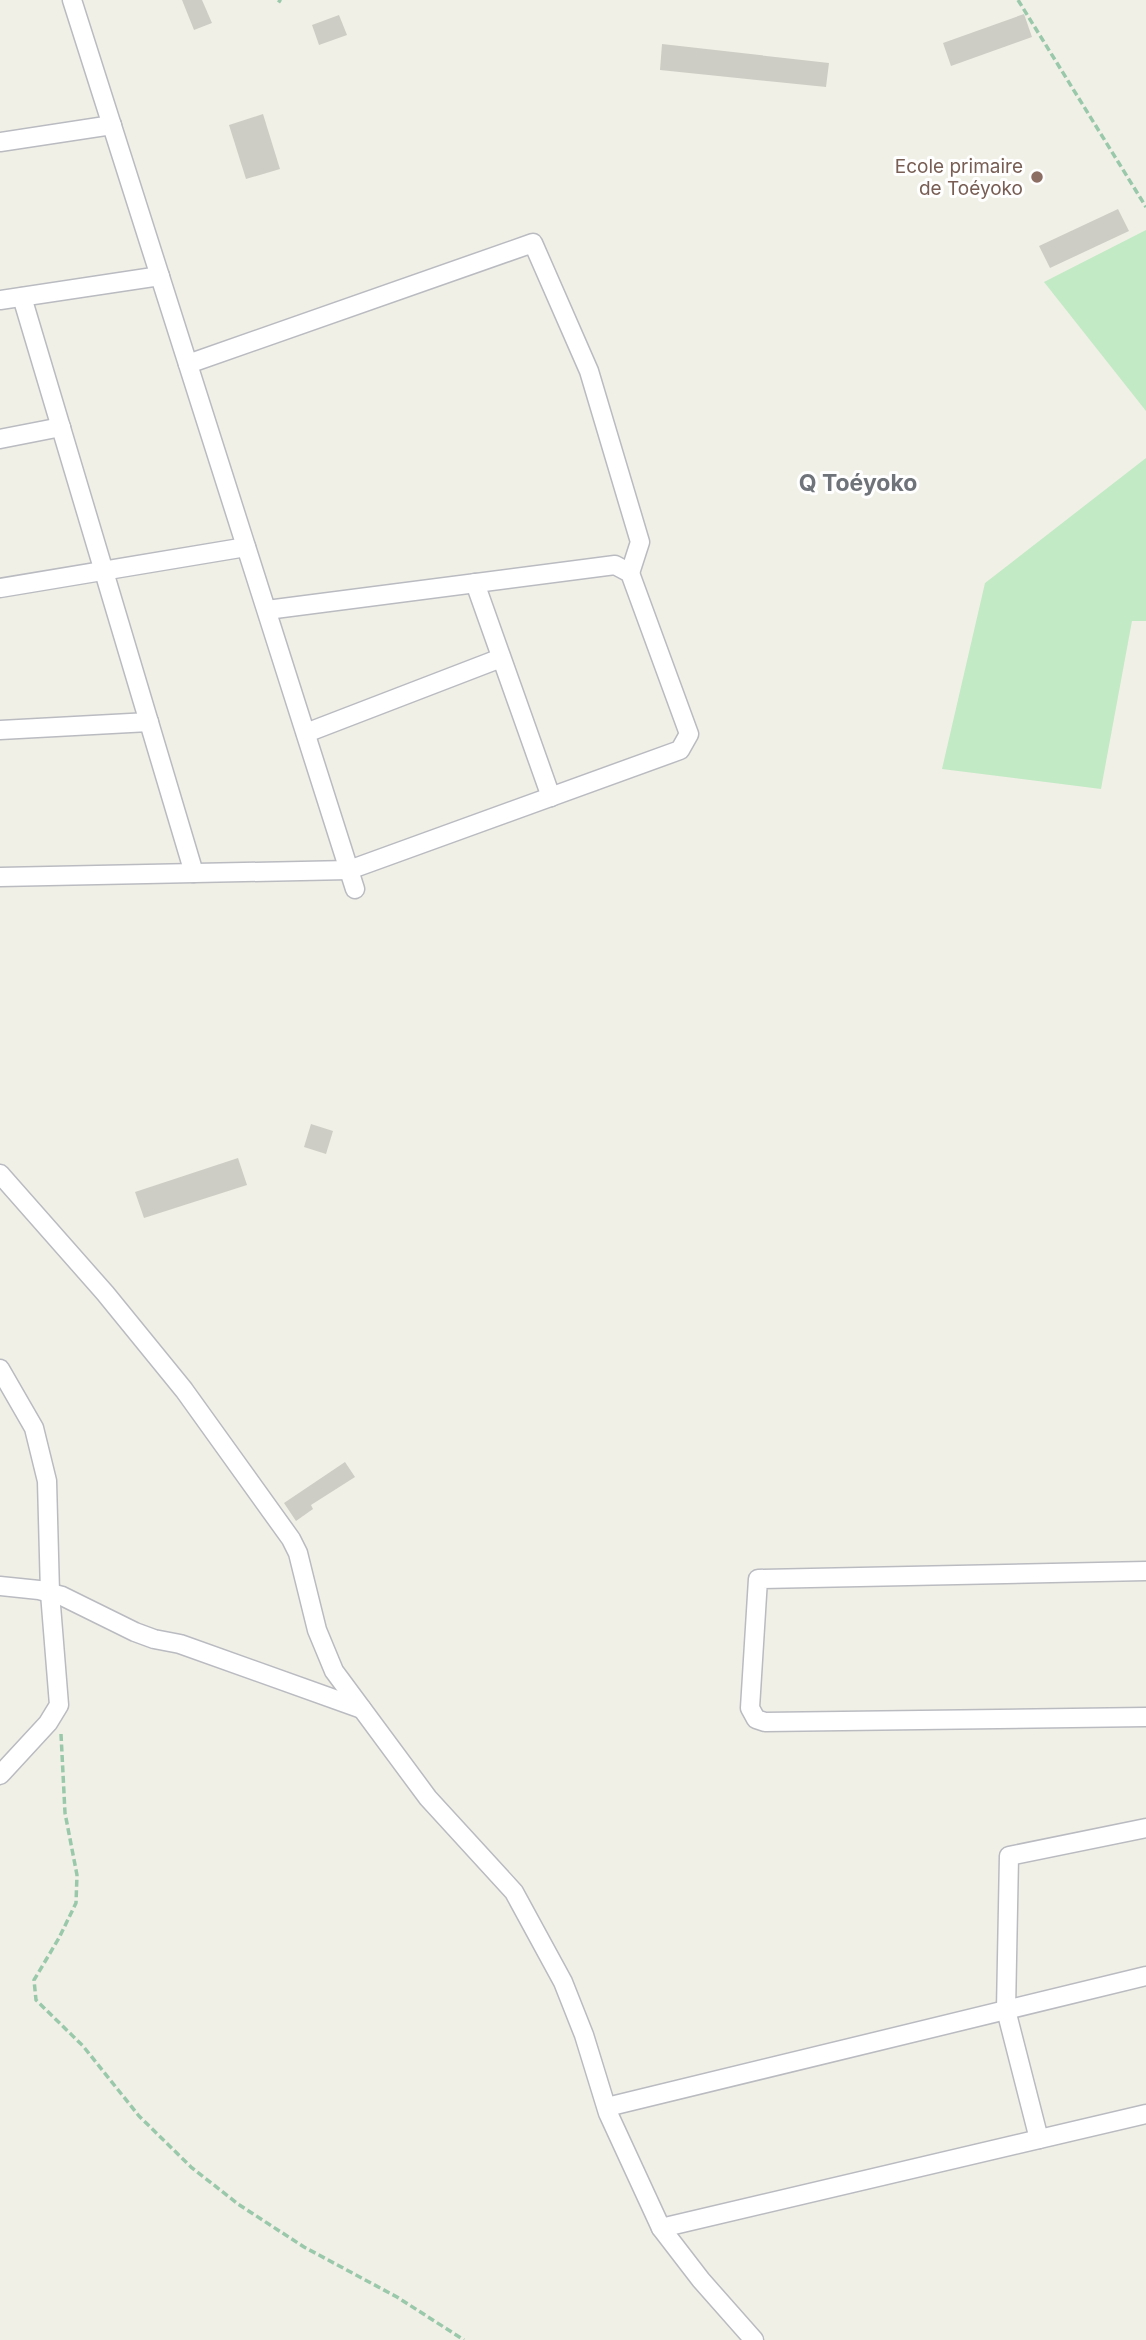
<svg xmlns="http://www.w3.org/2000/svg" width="1146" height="2340" viewBox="0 0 1146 2340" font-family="Inter,sans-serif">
<rect width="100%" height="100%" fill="#f1f0e7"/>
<!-- green -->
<g fill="#c2eac5">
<polygon points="1146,230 1146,411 1044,282"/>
<polygon points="1146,458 1146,621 1132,621 1101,789 942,769 985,583"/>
</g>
<!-- building -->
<g fill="#cecdc5">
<polygon points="182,0 202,0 212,23 194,30"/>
<polygon points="1024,14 1032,37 951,66 943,43"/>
<polygon points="339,15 347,35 319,45 312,25"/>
<polygon points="662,44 829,63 826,87 660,70"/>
<polygon points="263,114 280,169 246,179 229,125"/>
<polygon points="1118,209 1129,231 1050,268 1039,246"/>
<polygon points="311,1124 333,1131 326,1154 304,1147"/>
<polygon points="238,1158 247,1185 144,1218 135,1192"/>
<polygon points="345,1462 355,1477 311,1505 313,1509 296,1521 284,1503"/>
</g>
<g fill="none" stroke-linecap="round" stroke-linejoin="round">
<defs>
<g id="minor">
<polyline points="72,0 355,889"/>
<polyline points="0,142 112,125"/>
<polyline points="22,297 194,873"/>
<polyline points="0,300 160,276"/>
<polyline points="188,364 533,243 589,371 640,542 630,573"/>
<polyline points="0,439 61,427"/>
<polyline points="475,583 551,797"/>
<polyline points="0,588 246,547"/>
<polyline points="0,730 149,722"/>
<polyline points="306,733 501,658"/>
<polyline points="0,877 349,870 680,750 689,734 630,573 615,565 267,610"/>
<polyline points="0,1174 105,1293 184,1390 291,1539 298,1553 317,1630 334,1671 428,1798 514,1892 563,1982 584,2035 608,2113 661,2228 701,2280 754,2340"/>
<polyline points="0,1369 34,1428 47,1481 50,1593 59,1705 48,1723 0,1775"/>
<polyline points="1146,1571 758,1579 750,1708 756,1719 765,1722 1146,1717"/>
<polyline points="0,1586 39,1590 62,1596 135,1632 154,1639 180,1644 362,1709"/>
<polyline points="607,2107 1146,1976"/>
<polyline points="1039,2139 1006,2010 1009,1856 1146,1828"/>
<polyline points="661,2228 1146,2114"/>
</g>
</defs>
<!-- minor casing -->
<use href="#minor" stroke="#b9bbc1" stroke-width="21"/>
<!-- path -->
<g stroke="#99c9aa" stroke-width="3.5" stroke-dasharray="7 3.5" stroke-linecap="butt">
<polyline points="278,0 281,2"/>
<polyline points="1018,0 1146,207"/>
<polyline points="61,1734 65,1813 77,1875 76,1903 59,1938 34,1980 36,2000 83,2046 139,2116 191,2167 238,2204 304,2247 397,2297 464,2340"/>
</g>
<!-- minor -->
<use href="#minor" stroke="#fff" stroke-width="18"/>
</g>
<!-- markers -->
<circle fill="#8d6e63" stroke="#fff" stroke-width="2.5" cx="1037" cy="177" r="7"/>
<g text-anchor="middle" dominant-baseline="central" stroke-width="6" stroke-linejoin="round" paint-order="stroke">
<!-- education labels -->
<g font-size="19" fill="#785e54" stroke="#fff" text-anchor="end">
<text x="1023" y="166">Ecole primaire<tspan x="1023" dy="22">de Toéyoko</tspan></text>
</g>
<!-- quarter labels -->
<g font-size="23" font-weight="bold" fill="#6f737a" stroke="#fff">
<text x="858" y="483">Q Toéyoko</text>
</g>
</g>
</svg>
